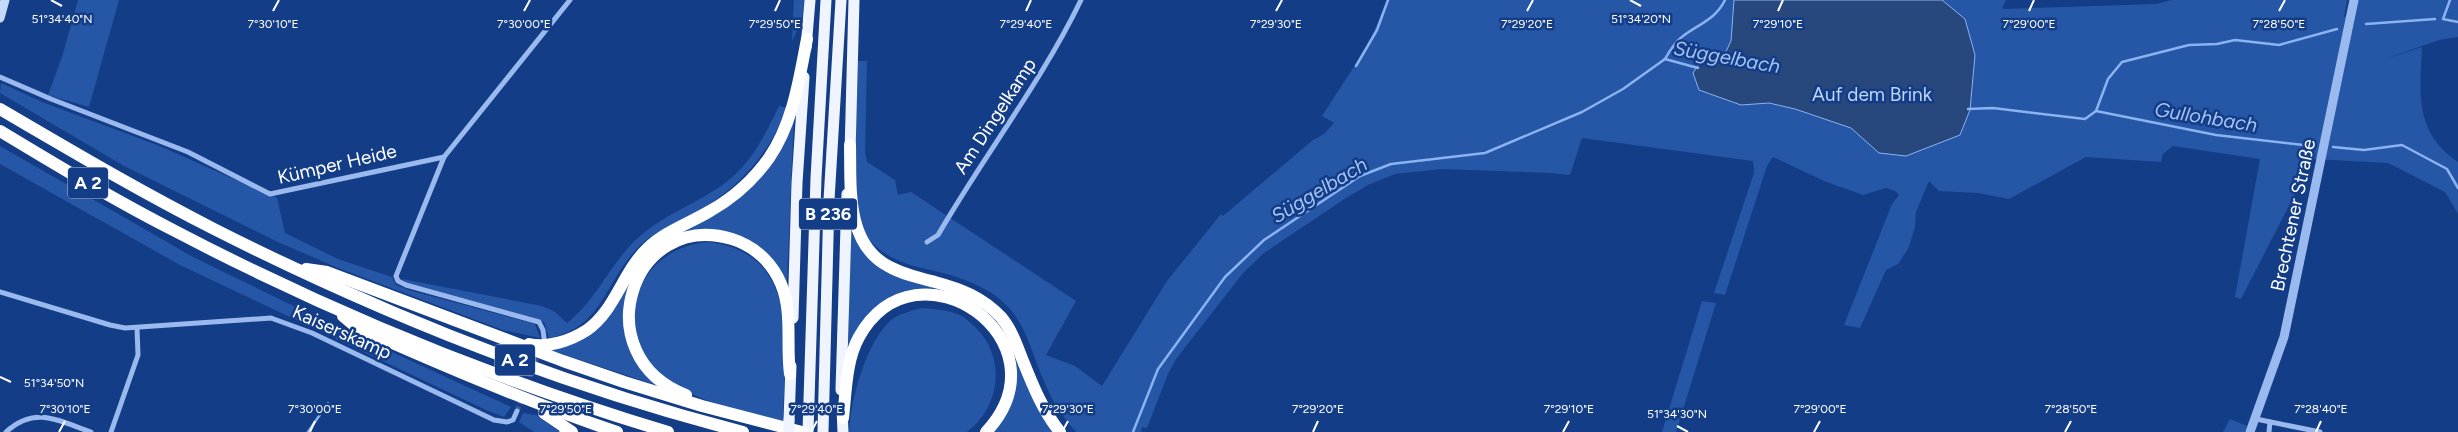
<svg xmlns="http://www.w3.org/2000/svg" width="2458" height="432" viewBox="0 0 2458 432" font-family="Figtree,sans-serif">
<rect width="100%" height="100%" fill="#143d87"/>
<!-- green -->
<g fill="#2656a6">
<polygon points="78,0 119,0 89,107 48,95 62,57"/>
<polygon points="794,0 804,0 802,20 792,41"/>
<path d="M1387 0H2006L2002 8 2005 9 2156 4 2172 0H2347L2344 17 2351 15 2354 0H2458V37L2439 40 2382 60 2422 47C2420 94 2414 132 2458 162V214L2445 192 2388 163 2313 159 2241 299 2235 297 2260 159 2173 146 2163 154 2161 162 2086 157 2009 199 1978 193 1939 191 1929 181 1916 212 1915 227 1908 249 1898 264 1886 270 1860 328 1844 325 1892 204 1899 195 1895 191 1886 188 1863 195 1824 181 1773 157 1767 166 1725 295 1714 293 1754 173 1753 161 1582 138 1570 175 1551 173 1442 169 1395 174 1368 185 1346 198 1264 253 1243 273 1176 359 1168 374 1147 428 1142 427 1141 432H1076C1062 416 1052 401 1044 381 1033 357 1028 330 1010 309 989 285 957 276 926 269 903 264 879 255 865 234 848 206 858 99 858 61H867L865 151 867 162 895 180 898 195 911 192 1076 301 1046 355 1075 366 1102 386 1167 281 1221 214 1223 216 1313 140 1324 134 1334 123 1322 116 1368 45Z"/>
<polygon points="1,83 42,102 157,145 277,198 285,233 338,259 392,277 396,285 412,291 535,324 540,338 503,330 338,268 280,243 124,166 0,93"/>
<path d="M779 106 787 108C770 152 741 186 700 210 679 223 653 231 636 250 603 285 603 327 549 338L544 322 536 319 406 282 402 279 542 306 555 312 567 323C597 300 611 261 640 236 665 214 698 203 725 183 751 164 765 135 779 106Z"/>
<polygon points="794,114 787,282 755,245 687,234 627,290 623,306 624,328 628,344 635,360 659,386 550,350 575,341 650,252 726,206"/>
<polygon points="0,146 193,257 318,318 511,407 504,417 486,410 180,265 0,164"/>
<path d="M851 232C881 289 914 273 962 296 969 299 977 302 983 306 1012 331 1036 396 1054 432H994L1005 416 1012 397 1000 328 991 317 967 299 951 293 876 309 864 322 848 347Z"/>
<path d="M708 242C804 253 784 352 783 422 745 411 700 404 668 380 608 334 632 249 708 242Z"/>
<polygon points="1702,301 1716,303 1676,432 1662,432"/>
<path d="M921 308C935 309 949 310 962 316 966 318 970 323 974 326 1006 355 1002 406 967 432H849C851 399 865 346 889 322 897 314 911 311 921 308Z"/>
<polygon points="523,413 536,415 560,432 534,432 519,422"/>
<polygon points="2230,419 2247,426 2245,432 2223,432"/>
</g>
<!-- water -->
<polygon fill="#28477d" stroke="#8bb3f2" points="1734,0 1942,0 1965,19 1975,55 1970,110 1960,135 1906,156 1879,153 1851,128 1795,109 1769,103 1741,105 1699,90 1693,73 1699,64 1721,62 1731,41"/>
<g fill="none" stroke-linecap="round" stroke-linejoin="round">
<!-- stream -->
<g stroke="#8bb3f2" stroke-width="2.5">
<polyline points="2450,0 2443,19 2458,22"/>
<polyline points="2366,24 2435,19"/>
<path d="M1665 59C1670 50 1675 42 1683 36 1699 24 1716 19 1725 0"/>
<polyline points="1356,66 1377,30 1388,0"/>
<polyline points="1968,109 1993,108 2085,119 2096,111 2108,79 2122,62 2189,45 2217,44 2235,40 2279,45 2337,29"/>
<polyline points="2096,111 2216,135 2312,146"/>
<polyline points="2333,147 2364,150 2402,145 2447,169 2458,188"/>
<polyline points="308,432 328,403"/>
<polyline points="1133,432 1158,369 1225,277 1264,240 1360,176 1391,164 1485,153 1582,112 1623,89 1665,59 1698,68"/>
</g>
<!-- minor-tunnel -->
<g stroke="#375a99" stroke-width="5" stroke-dasharray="5 2.5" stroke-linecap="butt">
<polyline points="527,384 539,352"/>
<polyline points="517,411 522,397"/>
</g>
<!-- minor -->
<g stroke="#99b9ef" stroke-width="5">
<polyline points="0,77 51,99 188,152 270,194 444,157"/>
<path d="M927 242 938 235C984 155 1041 83 1081 0"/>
<polyline points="0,292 110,325 125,328 271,318 312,333 494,420 507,422 513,420 517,411"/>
<polyline points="544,338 543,330 539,322 406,285 398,281 396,276 444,157 570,0"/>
<polyline points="2256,419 2320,432"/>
<path d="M6 432C35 405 59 421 91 432"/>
<polyline points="111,432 138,355 137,328"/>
<polyline points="2269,432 2270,422"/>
</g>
<!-- tertiary -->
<polyline stroke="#99b9ef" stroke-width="9" points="2250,432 2284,337 2354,0"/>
<!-- secondary -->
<polyline stroke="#c7d9fa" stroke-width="9" points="0,18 5,0"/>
<!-- trunk -->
<g stroke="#f0f4ff" stroke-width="11">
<polyline points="806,48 810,0"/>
<polyline points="850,153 854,0"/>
<polyline points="793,318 797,183 804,77"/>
<polyline points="841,390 847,194"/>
<polyline points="842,409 843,432"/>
<polyline points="789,420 791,366"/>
<polyline points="808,432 816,178 826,0"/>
<polyline points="823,432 829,200 841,0"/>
</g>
<!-- motorway -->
<g stroke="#fff" stroke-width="12">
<path d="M0 109C70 150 141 192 214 229 382 314 560 385 743 432"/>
<path d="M0 131C58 166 116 201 177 232 334 314 499 381 668 432"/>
<path d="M850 145C851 186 845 243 888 266 902 274 919 278 935 282 961 289 982 297 1001 317 1012 330 1017 346 1023 361 1033 386 1043 411 1060 432"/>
<polyline points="306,269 327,272 563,361 624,382 702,406 802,432"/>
<path d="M343 316 356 327C442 365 528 402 617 432"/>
<path d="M529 344C548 348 570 341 587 330 615 311 623 271 648 248 664 232 690 223 710 211 733 198 754 179 769 158 793 123 799 80 807 39"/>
<path d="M686 395C584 356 631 209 732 239 754 246 772 262 781 284 793 312 786 344 790 374"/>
<polyline points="544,413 572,432"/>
<path d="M843 418C846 392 846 360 859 337 917 233 1071 341 986 432"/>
</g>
<!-- trunk-bridge -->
<polyline stroke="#f0f4ff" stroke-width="11" points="789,432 789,420"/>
</g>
<!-- ticks -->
<path fill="none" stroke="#fff" stroke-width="2" d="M51 0 62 6M1630 0 1641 6M273 11 279 0M524 11 530 0M775 11 780 0M1026 11 1031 0M1276 11 1282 0M1527 11 1533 0M1778 11 1783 0M2029 11 2034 0M2279 11 2285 0M0 377 11 382M1677 426 1688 432M59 432 65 421M310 432 315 421M560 432 566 421M811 432 817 421M1062 432 1068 421M1313 432 1318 421M1563 432 1569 421M1814 432 1820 421M2065 432 2071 421M2316 432 2321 421"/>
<g text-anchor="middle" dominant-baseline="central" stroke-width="5" stroke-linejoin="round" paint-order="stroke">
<!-- shield labels -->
<g fill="#143d87" stroke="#b8c5db" stroke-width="1">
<rect x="68" y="167.5" width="40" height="31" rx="4"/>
<rect x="799" y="198.5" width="58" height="31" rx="4"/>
<rect x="495" y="344.5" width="40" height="31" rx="4"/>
</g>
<g font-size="18" font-weight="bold" fill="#fff">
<text x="88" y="183">A 2</text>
<text x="828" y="214">B 236</text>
<text x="515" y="360">A 2</text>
</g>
<!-- park labels -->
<g font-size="19" fill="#bfd6fb" stroke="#143d87">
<text x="1872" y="94">Auf dem Brink</text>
</g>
<!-- street labels -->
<g font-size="19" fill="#fff" stroke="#143d87">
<text transform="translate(995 116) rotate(-57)">Am Dingelkamp</text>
<text transform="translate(337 164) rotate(-13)">Kümper Heide</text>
<text transform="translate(2293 215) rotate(-78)">Brechtener Straße</text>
<text transform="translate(342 332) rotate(24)">Kaiserskamp</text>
</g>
<!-- water labels -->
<g font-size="20" font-style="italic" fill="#a5c4f6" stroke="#143d87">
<text transform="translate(1727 57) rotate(10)">Süggelbach</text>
<text transform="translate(2206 117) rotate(9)">Gullohbach</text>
<text transform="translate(1319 190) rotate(-31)">Süggelbach</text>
</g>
</g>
<g font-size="12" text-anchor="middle" fill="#fff" stroke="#143d87" stroke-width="5" stroke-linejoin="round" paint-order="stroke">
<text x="62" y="23">51°34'40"N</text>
<text x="1641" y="23">51°34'20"N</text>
<text x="273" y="28">7°30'10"E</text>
<text x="524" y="28">7°30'00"E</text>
<text x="775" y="28">7°29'50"E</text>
<text x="1026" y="28">7°29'40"E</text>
<text x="1276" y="28">7°29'30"E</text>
<text x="1527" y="28">7°29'20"E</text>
<text x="1778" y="28">7°29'10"E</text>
<text x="2029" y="28">7°29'00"E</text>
<text x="2279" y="28">7°28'50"E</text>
<text x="54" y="387">51°34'50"N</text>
<text x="65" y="413">7°30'10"E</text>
<text x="315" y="413">7°30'00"E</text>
<text x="566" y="413">7°29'50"E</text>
<text x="817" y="413">7°29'40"E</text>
<text x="1068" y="413">7°29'30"E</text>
<text x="1318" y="413">7°29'20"E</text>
<text x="1569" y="413">7°29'10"E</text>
<text x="1820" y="413">7°29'00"E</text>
<text x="2071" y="413">7°28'50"E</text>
<text x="2321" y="413">7°28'40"E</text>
<text x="1677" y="418">51°34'30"N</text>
</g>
</svg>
